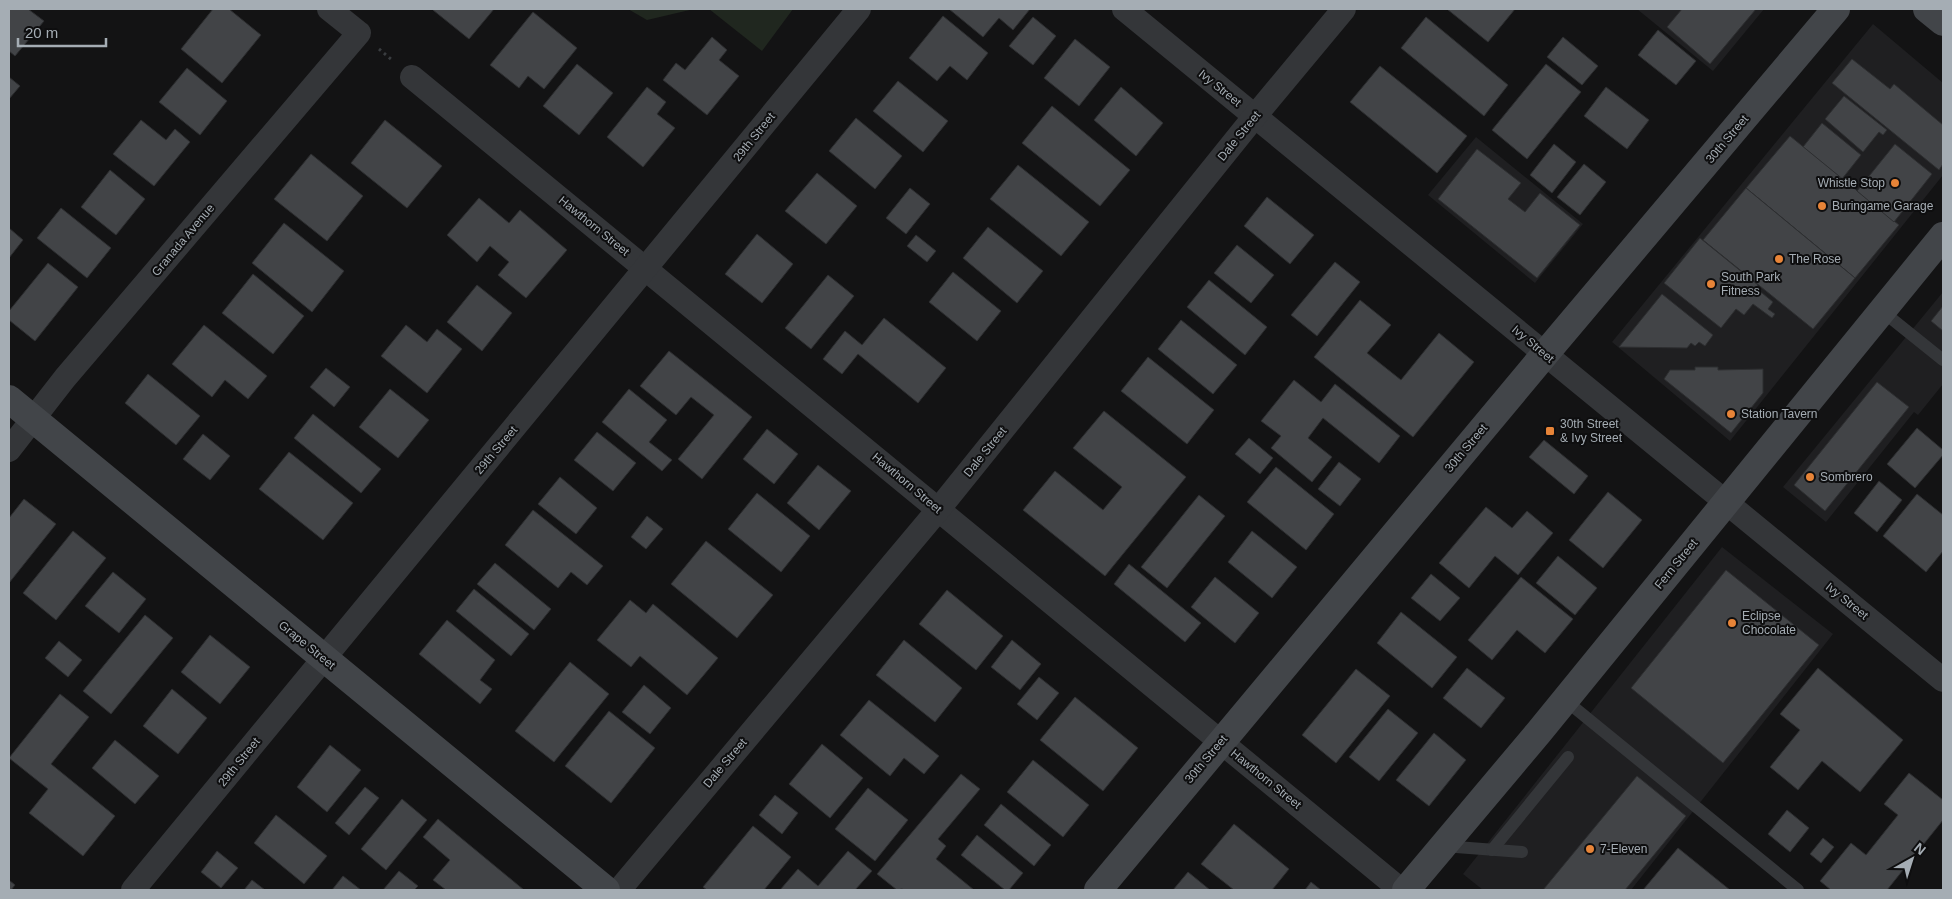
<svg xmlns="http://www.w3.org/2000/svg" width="1952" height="899" viewBox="0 0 1952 899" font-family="Helvetica,sans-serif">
<rect width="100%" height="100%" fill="#131314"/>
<!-- built -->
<g fill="#1f1f21">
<polygon points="1637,9 1764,9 1713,71"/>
<polygon points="1873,24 1943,83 1943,175 1730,441 1612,342"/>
<polygon points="1476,137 1583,224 1535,283 1428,195"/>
<polygon points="1943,292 1943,384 1918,415 1914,412 1826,522 1783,487"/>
<polygon points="1722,547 1833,634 1631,890 1483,890 1463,874"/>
</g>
<!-- green -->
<g fill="#20271f">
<polygon points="628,9 694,9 647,20"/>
<polygon points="709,9 793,9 762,51"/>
</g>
<!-- building -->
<g fill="#424447" stroke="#2d2e30">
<polygon points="9,9 28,9 44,21 15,56 9,51"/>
<polygon points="213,9 229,9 261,35 222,83 181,49"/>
<polygon points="434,9 494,9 469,39 433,10"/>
<polygon points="949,9 1030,9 1013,30 999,18 983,37"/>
<polygon points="1447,9 1515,9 1488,42"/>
<polygon points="1682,9 1756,9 1710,64 1667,27"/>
<polygon points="533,12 577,48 544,89 528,76 519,88 490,65"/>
<polygon points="943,16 988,53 967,80 950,66 937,81 909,58"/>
<polygon points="1033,17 1056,36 1033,65 1009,46"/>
<polygon points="1426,17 1508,85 1484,116 1401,48"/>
<polygon points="1658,30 1696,61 1676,85 1638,55"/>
<polygon points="712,37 727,50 719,60 739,76 707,115 663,80 676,63 685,70"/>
<polygon points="1563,37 1598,66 1582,85 1547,57"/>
<polygon points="1075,39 1110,67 1079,106 1044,78"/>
<polygon points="1852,59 1890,89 1894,84 1943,125 1943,164 1939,170 1832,83"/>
<polygon points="577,64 613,93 579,135 543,106"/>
<polygon points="1546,64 1581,92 1527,159 1492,130"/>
<polygon points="1380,66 1467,136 1437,173 1350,102"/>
<polygon points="187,68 227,101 200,135 159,102"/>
<polygon points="9,77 20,86 9,99"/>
<polygon points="898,81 948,121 923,152 873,111"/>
<polygon points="647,87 666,102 657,114 675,128 643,167 607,137"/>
<polygon points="1121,87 1163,123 1136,156 1094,120"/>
<polygon points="1606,87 1649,120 1627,149 1584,116"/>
<polygon points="1844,96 1887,130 1883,135 1879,132 1863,152 1825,119"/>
<polygon points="1052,106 1130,170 1100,206 1022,143"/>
<polygon points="856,118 902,156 875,189 829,151"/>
<polygon points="141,120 166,140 175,129 190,142 154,186 113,154"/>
<polygon points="385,120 442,166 407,208 351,163"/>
<polygon points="1822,123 1861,155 1842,179 1803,147"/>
<polygon points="1790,136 1899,225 1855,278 1746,188"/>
<polygon points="1554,144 1576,162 1552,193 1530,175"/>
<polygon points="1895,144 1932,174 1894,222 1857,191"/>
<polygon points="1477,149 1521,183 1508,199 1525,212 1540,193 1580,225 1537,278 1438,199"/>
<polygon points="311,154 363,196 327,241 274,199"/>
<polygon points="1584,164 1606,182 1580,215 1557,197"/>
<polygon points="1018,165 1089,222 1061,256 990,199"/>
<polygon points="110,170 145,199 116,235 81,207"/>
<polygon points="817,173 857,206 826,244 785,211"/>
<polygon points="910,188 930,204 906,234 886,218"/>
<polygon points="1746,188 1855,278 1813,329 1703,240"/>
<polygon points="1267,197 1314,235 1290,264 1244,226"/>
<polygon points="479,198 509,223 520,210 567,250 526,298 498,275 509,262 490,246 477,262 447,235"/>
<polygon points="61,208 111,248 87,278 37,238"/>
<polygon points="284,223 344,271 312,312 252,263"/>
<polygon points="988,227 1043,271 1017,303 963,258"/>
<polygon points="9,228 23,240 9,258"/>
<polygon points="757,234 793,264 762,303 725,274"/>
<polygon points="916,235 936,251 927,262 907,246"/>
<polygon points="1700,238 1758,285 1756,288 1773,302 1768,309 1775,314 1772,318 1753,304 1744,315 1736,309 1721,328 1664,283"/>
<polygon points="1237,245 1274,275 1251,303 1214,273"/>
<polygon points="1335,262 1360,282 1317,336 1291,315"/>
<polygon points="48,263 78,287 35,341 9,320 9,311"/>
<polygon points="953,272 1001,311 977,341 929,302"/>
<polygon points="253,274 304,316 273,354 222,313"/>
<polygon points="828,275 854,296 811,349 785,328"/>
<polygon points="1209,280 1267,327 1245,355 1187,307"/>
<polygon points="477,285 512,313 482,351 447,322"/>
<polygon points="1662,294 1713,335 1705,346 1699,342 1695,346 1691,343 1687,348 1619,347"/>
<polygon points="1360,300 1391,325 1367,353 1401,380 1439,333 1474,362 1413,437 1314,357"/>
<polygon points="1943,306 1943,331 1931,321"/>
<polygon points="884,318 946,368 918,403 858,354 842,374 823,359 845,331 862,345"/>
<polygon points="1181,320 1237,365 1213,394 1158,349"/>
<polygon points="204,325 267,376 248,399 225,380 212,397 172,364"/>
<polygon points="406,325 427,342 437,329 462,349 427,393 381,356"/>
<polygon points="669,351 752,417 702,479 678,459 714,415 691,397 676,415 640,386"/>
<polygon points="1148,357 1214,410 1187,444 1121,391"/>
<polygon points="1695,367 1718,367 1718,370 1763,369 1763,393 1731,433 1664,379 1670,370 1695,370"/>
<polygon points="326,368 350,387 334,407 310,387"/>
<polygon points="148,374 200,416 176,445 125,403"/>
<polygon points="1294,380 1321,402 1335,384 1400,436 1379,463 1323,418 1308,438 1332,457 1312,482 1271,448 1281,436 1261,421"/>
<polygon points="1877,382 1909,407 1825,511 1794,485"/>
<polygon points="390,389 429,420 398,458 359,427"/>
<polygon points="629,389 667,420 649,442 672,460 662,471 602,422"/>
<polygon points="1104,411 1186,477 1105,576 1023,510 1055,471 1103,510 1122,487 1073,448"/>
<polygon points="313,414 381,469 361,493 294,438"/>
<polygon points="1917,428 1943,450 1943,455 1915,488 1887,464"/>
<polygon points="767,429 798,454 774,484 743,459"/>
<polygon points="597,432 636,463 613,491 574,460"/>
<polygon points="203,434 230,456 210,480 183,459"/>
<polygon points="1249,438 1273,458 1260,474 1235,454"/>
<polygon points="1544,440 1588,476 1574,494 1529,457"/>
<polygon points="289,452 353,503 323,540 259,489"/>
<polygon points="1339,462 1361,479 1340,506 1318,489"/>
<polygon points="818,465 851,491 819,530 787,503"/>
<polygon points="1276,467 1334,514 1306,550 1247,502"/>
<polygon points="560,477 597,508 576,534 538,504"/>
<polygon points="1879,481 1902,500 1877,532 1854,513"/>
<polygon points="1608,492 1642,520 1603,568 1569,540"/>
<polygon points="757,493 810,536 781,572 728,529"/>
<polygon points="1917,494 1943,515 1943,551 1926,572 1883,536"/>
<polygon points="1199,495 1225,516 1167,588 1141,567"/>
<polygon points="24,499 56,524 9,583 9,518"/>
<polygon points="1486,507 1512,528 1527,511 1553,533 1518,575 1495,556 1469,588 1439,563"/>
<polygon points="533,510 603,566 587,585 571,572 558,588 505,545"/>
<polygon points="647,516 663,529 646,549 631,537"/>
<polygon points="73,531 106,558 56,620 23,593"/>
<polygon points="1252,531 1297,567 1272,598 1228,562"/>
<polygon points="706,541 773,595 737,638 671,584"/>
<polygon points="1558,556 1597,588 1575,615 1536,583"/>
<polygon points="495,563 551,609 534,630 477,584"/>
<polygon points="1129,564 1201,623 1185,642 1114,584"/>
<polygon points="1726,570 1819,645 1723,763 1631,688"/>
<polygon points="113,572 146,599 119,633 85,606"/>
<polygon points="1431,574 1460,598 1440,621 1411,598"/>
<polygon points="1215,577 1259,613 1235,643 1191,607"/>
<polygon points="1521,577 1573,619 1545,653 1517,630 1492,660 1468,640"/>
<polygon points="474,589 529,634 511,656 456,611"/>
<polygon points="947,590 1003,636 976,670 919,624"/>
<polygon points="630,600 646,613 653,604 718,658 687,695 640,656 631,667 597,640"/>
<polygon points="1401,612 1457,657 1432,688 1377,643"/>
<polygon points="145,615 173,638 111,714 83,691"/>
<polygon points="447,620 495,660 480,680 492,689 480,704 419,654"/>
<polygon points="210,635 250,667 220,704 181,672"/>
<polygon points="904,640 962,688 935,722 876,675"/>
<polygon points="1012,640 1041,664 1020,690 991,667"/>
<polygon points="59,641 82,660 68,677 45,658"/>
<polygon points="570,662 609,694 554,762 515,731"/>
<polygon points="1467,668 1505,698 1481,728 1443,698"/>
<polygon points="1818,668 1903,740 1860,792 1822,761 1798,790 1770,767 1800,730 1780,714"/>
<polygon points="1356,669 1390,696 1336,763 1302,735"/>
<polygon points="1039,677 1059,693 1037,720 1017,704"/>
<polygon points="644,685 671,708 650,734 622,712"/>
<polygon points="172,689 207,718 178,754 143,726"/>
<polygon points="60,694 89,717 51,764 115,816 83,856 29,813 48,789 9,758"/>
<polygon points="1075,697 1138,748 1103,791 1040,740"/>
<polygon points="869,700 939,756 924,774 904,758 890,776 840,735"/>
<polygon points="1388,709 1418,733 1379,781 1349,757"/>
<polygon points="609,711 655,748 611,803 565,766"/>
<polygon points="1434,733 1466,760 1429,806 1396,780"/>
<polygon points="115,740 159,776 135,804 92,768"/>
<polygon points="822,744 863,778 830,818 789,784"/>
<polygon points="330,745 361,770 327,812 297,787"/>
<polygon points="1033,760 1089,805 1063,837 1007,792"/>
<polygon points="1909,773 1943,800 1943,820 1887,890 1831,890 1820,881 1851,843 1866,855 1898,815 1884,804"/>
<polygon points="961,774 980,789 938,839 946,846 936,859 974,890 904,890 902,889 897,890 877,874"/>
<polygon points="1637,776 1686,816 1625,890 1543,890"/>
<polygon points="365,787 379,798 349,835 335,823"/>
<polygon points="868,788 908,820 875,861 835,829"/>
<polygon points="775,795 798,813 782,834 759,815"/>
<polygon points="402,799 427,820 386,870 361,849"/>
<polygon points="1001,804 1051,845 1034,866 984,825"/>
<polygon points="1787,810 1809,828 1790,852 1768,834"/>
<polygon points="276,815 327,856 304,884 254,843"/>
<polygon points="438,819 524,890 446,890 433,880 450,860 423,837"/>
<polygon points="1234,824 1289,869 1272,890 1234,890 1201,864"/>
<polygon points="753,826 791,857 764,890 707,890 703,887"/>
<polygon points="977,835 1023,873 1009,890 1005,890 961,855"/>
<polygon points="1823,838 1834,847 1821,863 1810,854"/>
<polygon points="1678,848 1730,890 1643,890"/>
<polygon points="217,851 238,868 221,888 201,872"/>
<polygon points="848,851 872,871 855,890 780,890 798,869 818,886"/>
<polygon points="399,871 418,886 414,890 383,890"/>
<polygon points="1188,872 1210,890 1173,890"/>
<polygon points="343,876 361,890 332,890"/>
<polygon points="9,880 15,885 11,890 9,890"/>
<polygon points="252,880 265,890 244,890"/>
<polygon points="1311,882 1321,890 1305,890"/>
</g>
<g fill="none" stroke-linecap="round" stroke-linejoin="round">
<!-- path -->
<polyline stroke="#3a3d40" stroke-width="3" stroke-dasharray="2.5 4" stroke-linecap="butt" points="379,49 392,60"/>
<!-- lane -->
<g stroke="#343639" stroke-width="12">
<polyline points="1882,311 1943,360"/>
<polyline points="1565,700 1798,890"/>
<polyline points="1443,846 1522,852"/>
<polyline points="1492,850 1568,757"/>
</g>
<!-- street -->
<g stroke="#343639" stroke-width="24">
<polyline points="1124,9 1943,680"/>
<polyline points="412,77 1401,890"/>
<polyline points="9,450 65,378 359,33 329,9"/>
<polyline points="133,890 859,9"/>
<polyline points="619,890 938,510 1255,116 1344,9"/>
</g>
<!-- secondary -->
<g stroke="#424549" stroke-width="28">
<polyline points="1927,9 1943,22"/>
<polyline points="9,399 606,890"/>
<polyline points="1098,890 1545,354 1836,9"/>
<polyline points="1406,890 1539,732 1943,236"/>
</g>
</g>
<!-- markers -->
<g fill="#e78438" stroke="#0e0e0f" stroke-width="2">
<circle cx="1895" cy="183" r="5"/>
<circle cx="1822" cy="206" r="5"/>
<circle cx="1779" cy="259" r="5"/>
<circle cx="1711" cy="284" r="5"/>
<circle cx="1731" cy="414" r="5"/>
<rect x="1545" y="426" width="10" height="10" rx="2.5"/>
<circle cx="1810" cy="477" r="5"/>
<circle cx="1732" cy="623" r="5"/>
<circle cx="1590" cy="849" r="5"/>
</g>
<g text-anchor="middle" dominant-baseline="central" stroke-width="4" stroke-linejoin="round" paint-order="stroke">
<!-- street labels -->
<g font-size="12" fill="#a5adb4" stroke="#0e0e0f">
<text transform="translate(1220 88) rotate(39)">Ivy Street</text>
<text transform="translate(1239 136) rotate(-51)">Dale Street</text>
<text transform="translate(754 137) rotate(-51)">29th Street</text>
<text transform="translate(1727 139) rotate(-50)">30th Street</text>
<text transform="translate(594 226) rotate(39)">Hawthorn Street</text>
<text transform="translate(183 240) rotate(-50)">Granada Avenue</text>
<text transform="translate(1533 344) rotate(40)">Ivy Street</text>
<text transform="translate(1466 448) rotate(-50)">30th Street</text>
<text transform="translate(496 450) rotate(-50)">29th Street</text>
<text transform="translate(985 452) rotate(-51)">Dale Street</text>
<text transform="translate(907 483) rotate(40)">Hawthorn Street</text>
<text transform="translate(1676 564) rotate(-51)">Fern Street</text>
<text transform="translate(1847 601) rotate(39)">Ivy Street</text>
<text transform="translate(307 645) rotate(39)">Grape Street</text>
<text transform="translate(1206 759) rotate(-50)">30th Street</text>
<text transform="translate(239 762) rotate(-51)">29th Street</text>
<text transform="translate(725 763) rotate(-50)">Dale Street</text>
<text transform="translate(1266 779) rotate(39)">Hawthorn Street</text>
</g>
<!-- poi labels -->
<g font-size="12" fill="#a5adb4" stroke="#0e0e0f" text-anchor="start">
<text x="1885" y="183" text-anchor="end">Whistle Stop</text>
<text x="1832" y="206">Buringame Garage</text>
<text x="1789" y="259">The Rose</text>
<text x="1721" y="277">South Park<tspan x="1721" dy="14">Fitness</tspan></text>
<text x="1741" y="414">Station Tavern</text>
<text x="1560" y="424">30th Street<tspan x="1560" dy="14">&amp; Ivy Street</tspan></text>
<text x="1820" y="477">Sombrero</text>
<text x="1742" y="616">Eclipse<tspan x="1742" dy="14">Chocolate</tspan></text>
<text x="1600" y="849">7-Eleven</text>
</g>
</g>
<!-- border -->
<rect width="1952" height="899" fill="none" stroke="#a5adb4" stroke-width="20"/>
<!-- north arrow -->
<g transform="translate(1912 859) rotate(39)" stroke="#0e0e0f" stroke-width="4" paint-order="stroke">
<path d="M0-4L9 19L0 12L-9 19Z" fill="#a5adb4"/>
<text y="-8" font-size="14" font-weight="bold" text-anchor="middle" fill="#a5adb4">N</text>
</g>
<!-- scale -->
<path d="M18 38v8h88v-8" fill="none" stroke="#a5adb4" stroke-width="2.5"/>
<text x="25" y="38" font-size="15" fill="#a5adb4" stroke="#0e0e0f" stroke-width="4" paint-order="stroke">20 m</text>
</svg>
